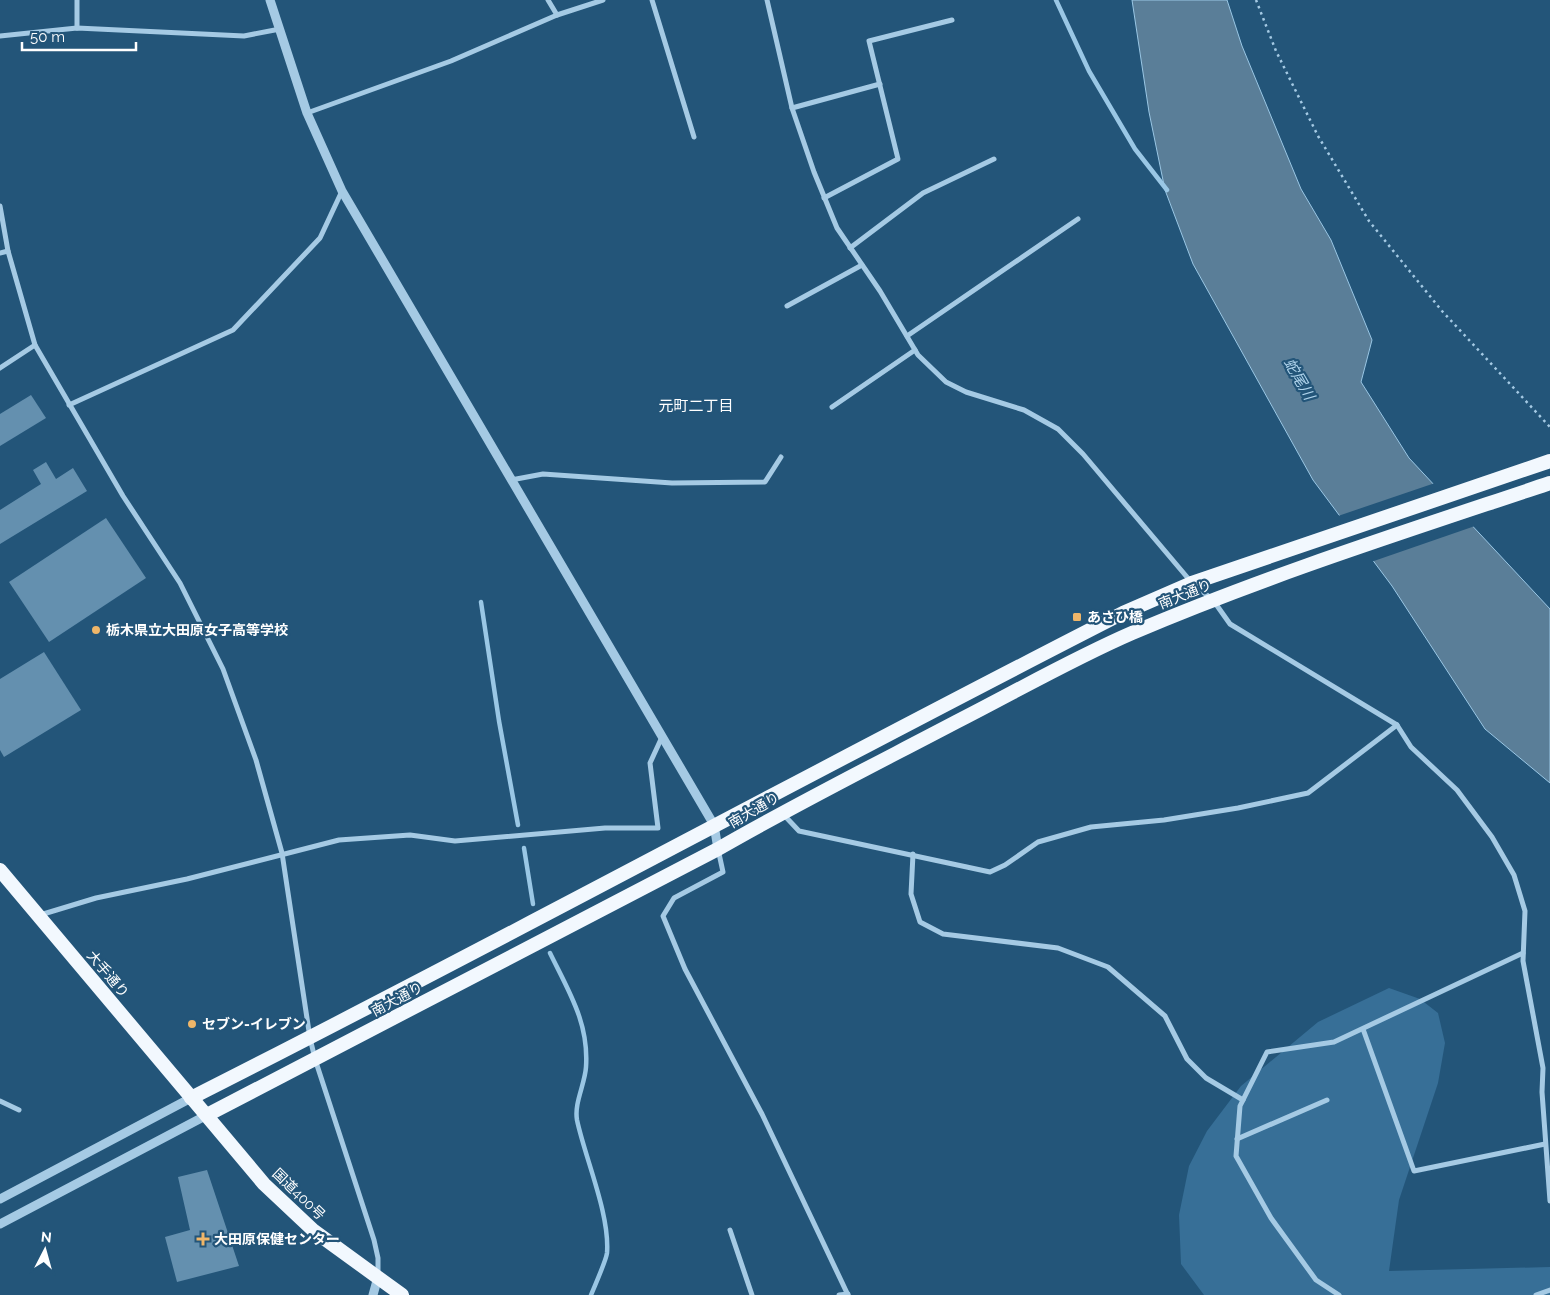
<svg xmlns="http://www.w3.org/2000/svg" width="1550" height="1295" viewBox="0 0 1550 1295" font-family="Raleway,'Noto Sans JP',sans-serif">
<rect width="100%" height="100%" fill="#235579"/>
<!-- green -->
<polygon fill="#376f97" points="1389,988 1420,999 1438,1013 1445,1043 1438,1083 1399,1200 1389,1271 1550,1267 1550,1295 1204,1295 1181,1264 1179,1215 1189,1166 1207,1131 1241,1086 1318,1022"/>
<!-- water -->
<polygon fill="#5a7e98" stroke="#9ac7e5" points="1132,0 1227,0 1242,46 1301,189 1331,240 1372,340 1361,382 1409,458 1550,609 1550,783 1485,729 1392,586 1313,480 1193,264 1165,190 1149,112"/>
<!-- pier -->
<polygon fill="#235579" points="1435,483 1475,526 1371,562 1338,516"/>
<g fill="none" stroke-linecap="round" stroke-linejoin="round">
<!-- stream -->
<g stroke="#9ac7e5" stroke-width="4.5">
<polyline points="1056,0 1089,71 1135,149 1167,190"/>
<polyline points="481,602 499,721 518,825"/>
<polyline points="524,848 533,904"/>
<path d="M550 953C569 992 589 1023 586 1067 585 1084 574 1103 577 1120 585 1158 610 1214 607 1253 606 1261 595 1285 591 1295"/>
</g>
</g>
<!-- building -->
<g fill="#6490af">
<polygon points="31,395 46,418 0,446 0,414"/>
<polygon points="46,462 56,479 73,468 87,491 0,544 0,510 41,484 33,470"/>
<polygon points="106,518 146,578 49,642 9,582"/>
<polygon points="44,652 81,710 4,757 0,750 0,679"/>
<polygon points="207,1170 239,1266 177,1282 165,1237 190,1230 178,1177"/>
</g>
<g fill="none" stroke-linecap="round" stroke-linejoin="round">
<!-- path -->
<polyline stroke="#a5cae4" stroke-width="2.5" stroke-dasharray="2.5 4" stroke-linecap="butt" points="1256,0 1276,51 1318,136 1369,221 1442,311 1550,427"/>
<!-- minor -->
<g stroke="#a5cae4" stroke-width="5">
<polyline points="548,0 557,15"/>
<polyline points="652,0 694,137"/>
<polyline points="767,0 792,108 814,172 837,228 880,291 918,355 946,382 966,392 1024,410 1058,429 1083,454 1192,583 1213,600 1230,624 1397,725 1411,747 1457,790 1492,837 1514,875 1525,911 1523,961 1543,1068 1542,1092 1550,1201"/>
<polyline points="77,28 77,0"/>
<polyline points="0,36 77,28 244,36 280,29"/>
<polyline points="792,108 880,84"/>
<polyline points="307,113 451,61 557,15 603,0"/>
<polyline points="824,198 898,159 869,41 952,20"/>
<polyline points="0,206 8,251 35,345 123,496 180,583 223,669 256,760 282,853 310,1038 315,1059 374,1240 378,1258 378,1275"/>
<polyline points="850,248 923,193 994,159"/>
<polyline points="0,253 8,251"/>
<polyline points="787,306 862,265"/>
<polyline points="907,336 1078,219"/>
<polyline points="0,368 35,345"/>
<polyline points="69,405 233,330 320,238 342,191"/>
<polyline points="832,407 915,350"/>
<polyline points="511,480 543,474 672,483 765,482 781,457"/>
<polyline points="783,814 799,831 990,872 1005,865 1038,842 1091,827 1164,820 1238,808 1308,793 1397,725"/>
<polyline points="718,849 723,872 674,898 663,916 685,969 762,1114 848,1295"/>
<polyline points="913,854 911,894 920,922 943,934 1058,948 1108,967 1165,1016 1187,1059 1206,1078 1243,1100"/>
<polyline points="40,915 96,898 187,879 339,840 410,835 455,841 605,828 658,828 650,763 662,737"/>
<polyline points="1363,1029 1414,1171 1545,1144"/>
<polyline points="0,1101 19,1110"/>
<polyline points="1237,1139 1327,1100"/>
<polyline points="730,1230 752,1295"/>
<polyline points="839,1295 848,1294"/>
<polyline points="1339,1295 1316,1280 1271,1218 1236,1156 1240,1106 1267,1052 1334,1042 1523,953"/>
<polyline points="1536,1295 1550,1290"/>
</g>
<!-- tertiary -->
<g stroke="#a5cae4" stroke-width="9">
<polyline points="270,0 307,113 342,191 714,825 718,849"/>
<polyline points="0,1199 191,1098"/>
<polyline points="0,1224 207,1115"/>
<polyline points="373,1295 378,1277"/>
</g>
<!-- trunk -->
<g stroke="#f2f8fe" stroke-width="14">
<polyline points="0,870 264,1184 314,1231 402,1295"/>
<path d="M191 1098C504 940 811 772 1123 613L1192 583 1550 461"/>
<path d="M207 1115 718 849C796 804 876 764 956 722 1015 692 1072 659 1132 633 1268 575 1410 530 1550 483"/>
</g>
</g>
<!-- markers -->
<g fill="#efb669" stroke="#235579" stroke-width="2">
<rect x="1072" y="612" width="10" height="10" rx="2.5"/>
<circle cx="96" cy="630" r="5"/>
<circle cx="192" cy="1024" r="5"/>
<path d="M200.5 1231.5h5v5h5v5h-5v5h-5v-5h-5v-5h5z"/>
</g>
<g text-anchor="middle" dominant-baseline="central" stroke-width="4.5" stroke-linejoin="round" paint-order="stroke">
<!-- street labels -->
<g font-size="14" fill="#fff" stroke="#235579">
<text transform="translate(1185 594) rotate(-22)">南大通り</text>
<text transform="translate(754 810) rotate(-30)">南大通り</text>
<text transform="translate(108 974) rotate(50)">大手通り</text>
<text transform="translate(397 999) rotate(-28)">南大通り</text>
<text transform="translate(299 1194) rotate(44)">国道400号</text>
</g>
<!-- poi labels -->
<g font-size="14" font-weight="bold" fill="#fff" stroke="#235579" text-anchor="start">
<text x="1087" y="617">あさひ橋</text>
<text x="106" y="630">栃木県立大田原女子高等学校</text>
<text x="202" y="1024">セブン-イレブン</text>
<text x="214" y="1239">大田原保健センター</text>
</g>
<!-- water labels -->
<g font-size="15" font-style="italic" fill="#b0d4ec" stroke="#235579">
<text transform="translate(1299 379) rotate(60)">蛇尾川</text>
</g>
<!-- neighbourhood labels -->
<g font-size="15" fill="#fff" stroke="#235579">
<text x="696" y="406">元町二丁目</text>
</g>
</g>
<!-- north arrow -->
<g transform="translate(45 1250) rotate(6)" stroke="#235579" stroke-width="4" paint-order="stroke">
<path d="M0-4L9 19L0 12L-9 19Z" fill="#ffffff"/>
<text y="-8" font-size="14" font-weight="bold" text-anchor="middle" fill="#ffffff">N</text>
</g>
<!-- scale -->
<path d="M22 42v8h114v-8" fill="none" stroke="#ffffff" stroke-width="2.5"/>
<text x="30" y="42" font-size="15" fill="#ffffff" stroke="#235579" stroke-width="4" paint-order="stroke">50 m</text>
</svg>
